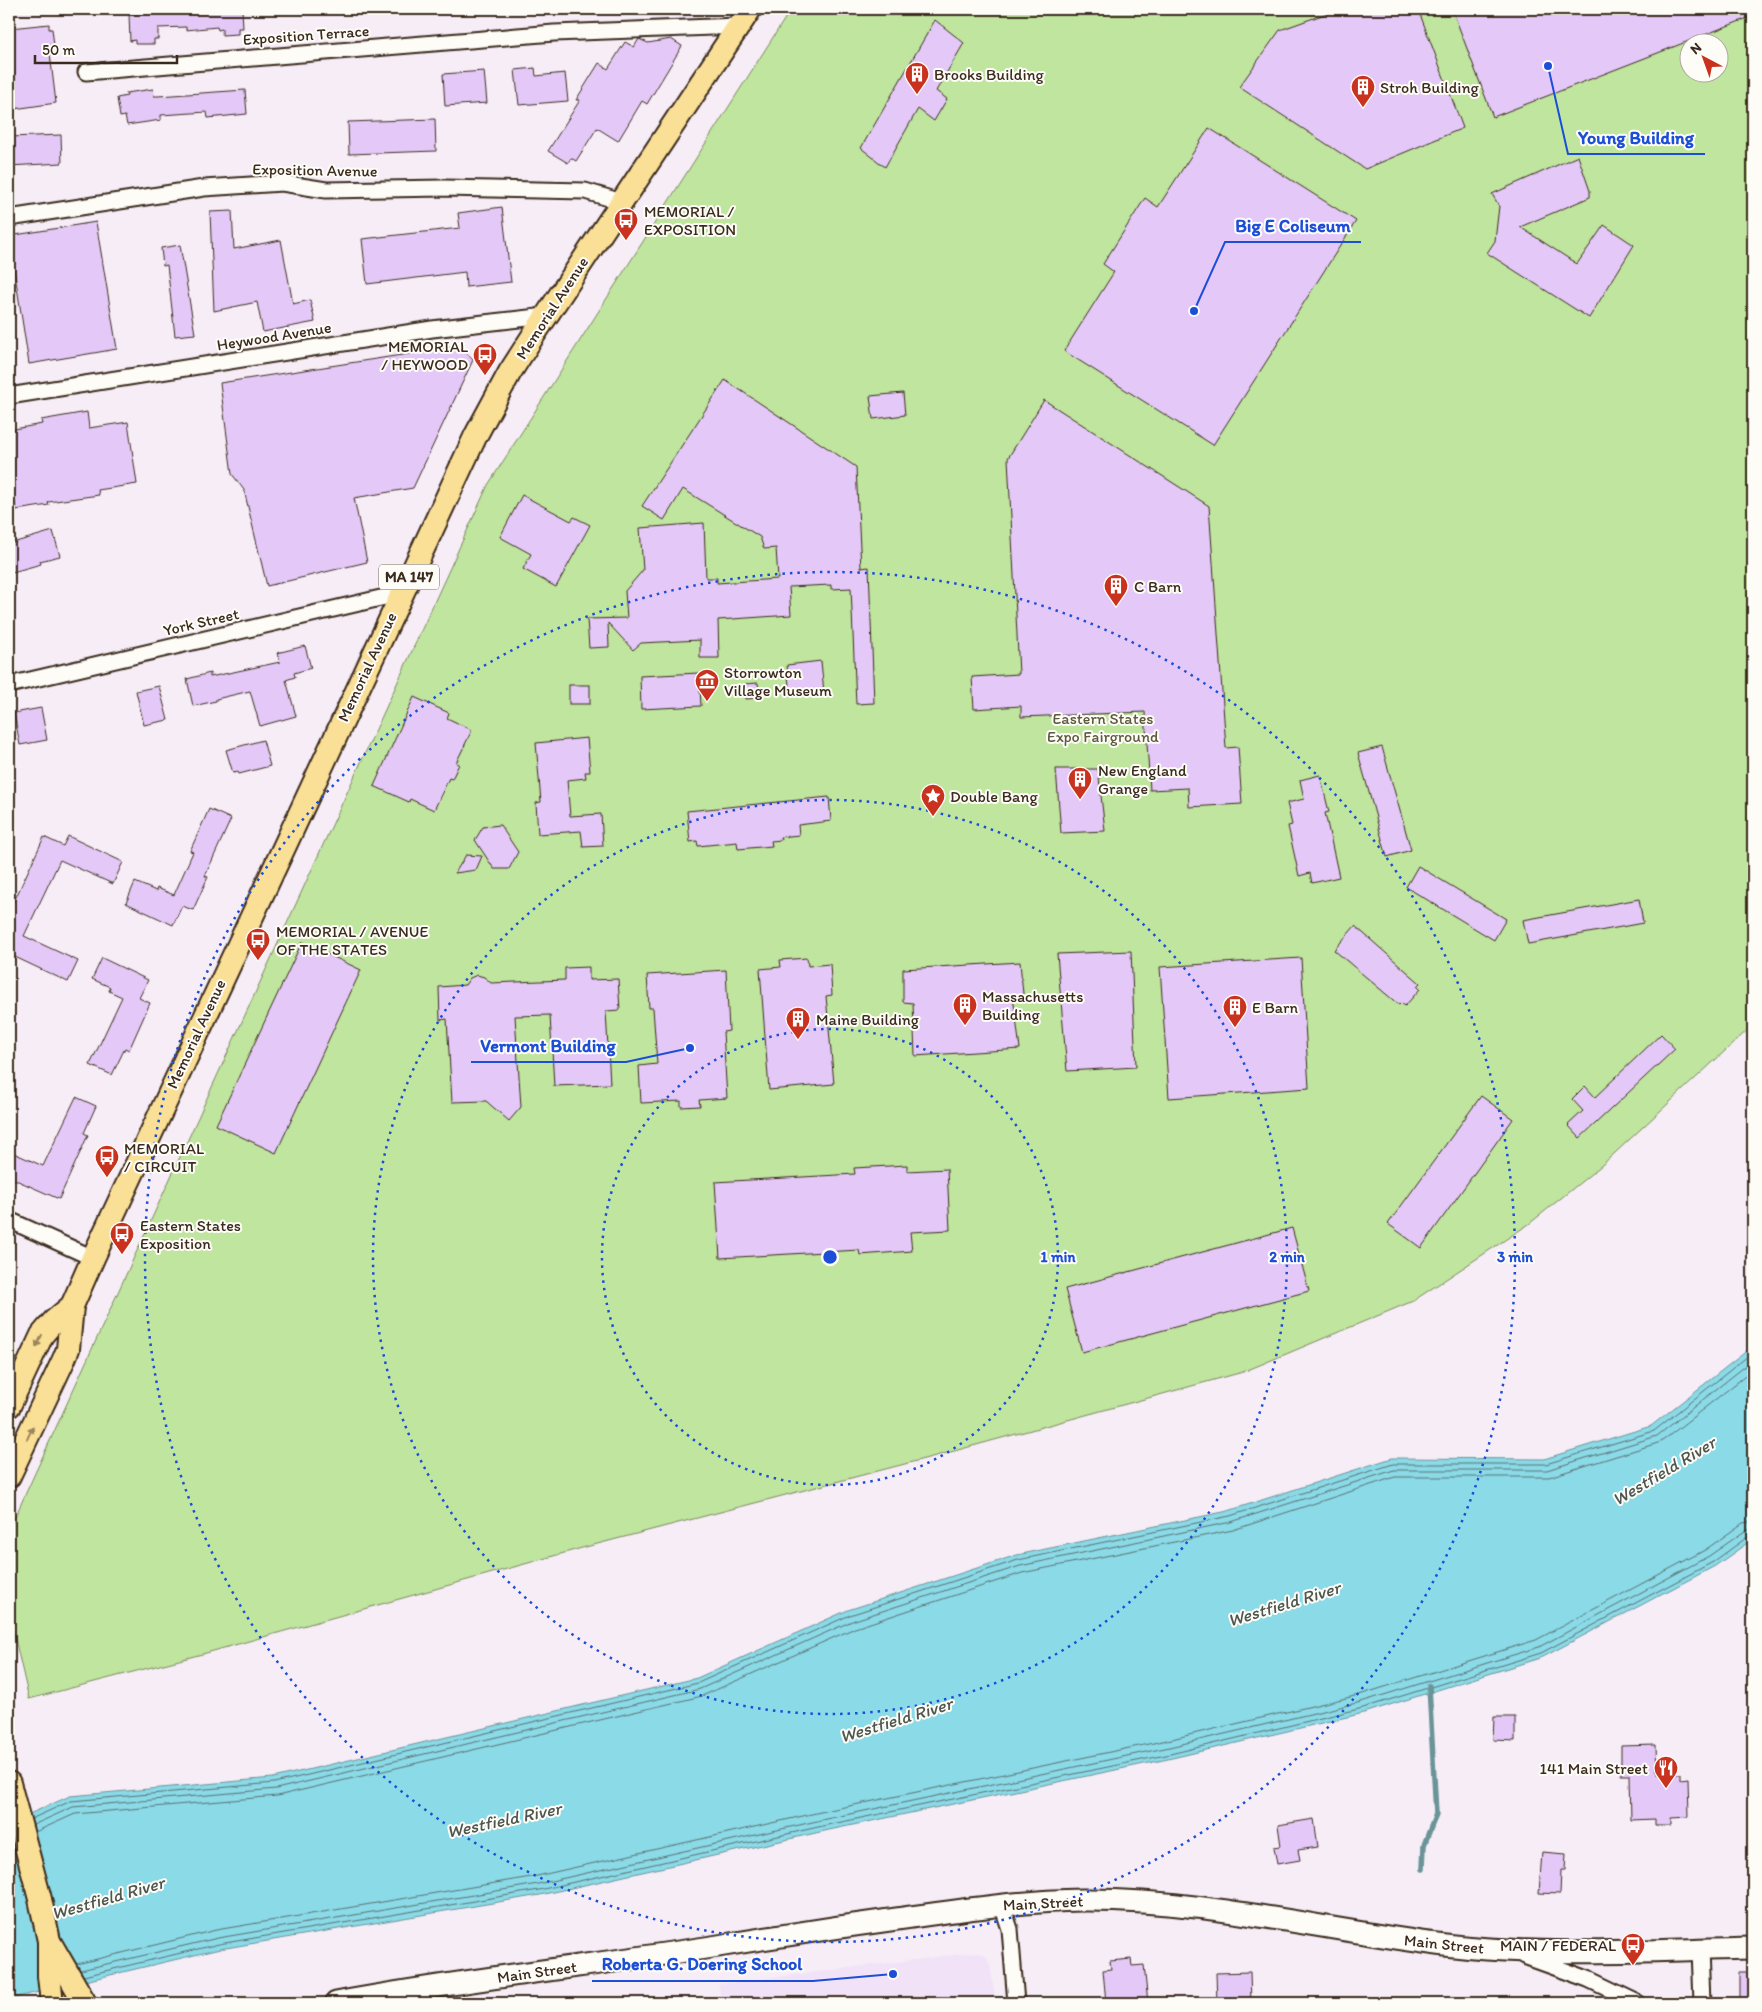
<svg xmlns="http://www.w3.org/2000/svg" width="1762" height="2012" viewBox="0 0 1762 2012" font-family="Itim,sans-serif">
<rect width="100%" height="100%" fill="#f6edf7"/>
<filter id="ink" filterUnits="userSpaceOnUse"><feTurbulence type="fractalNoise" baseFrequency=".02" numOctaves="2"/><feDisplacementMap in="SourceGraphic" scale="10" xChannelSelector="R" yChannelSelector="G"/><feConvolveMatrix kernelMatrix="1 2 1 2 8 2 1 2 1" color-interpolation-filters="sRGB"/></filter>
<g filter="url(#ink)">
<!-- built -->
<polygon fill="#f1e2f7" points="977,1952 986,1956 990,1965 996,2003 721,2003 719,1984"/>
<!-- green -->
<path fill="#bfe59f" stroke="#7d885e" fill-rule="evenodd" d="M791 9H1753V1025L1602 1165 1529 1224 1413 1301 1243 1372 947 1453 582 1548 206 1653 29 1699 9 1613V1530L488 485ZM1690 42H1720V72H1690Z"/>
<!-- water -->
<polygon fill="#8adae8" stroke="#6a9497" points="1753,1346 1753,1539 1715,1566 1543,1657 1364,1713 1168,1759 829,1830 540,1895 220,1949 9,1999 9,1823 70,1796 273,1778 697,1678 848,1610 1017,1555 1228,1511 1392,1458 1544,1459 1651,1426"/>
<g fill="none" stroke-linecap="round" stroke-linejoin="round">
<!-- shore -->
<g stroke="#5b706f" stroke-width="1">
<polyline points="31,1819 71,1801 274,1783 698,1683 850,1615 1018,1560 1230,1516 1393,1464 1546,1464 1654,1431 1753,1352"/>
<polyline points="33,1825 73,1807 276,1789 700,1689 852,1621 1020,1566 1231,1522 1394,1470 1547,1470 1657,1436 1753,1360"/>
<polyline points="35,1832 75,1814 277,1796 702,1696 855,1628 1022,1573 1233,1530 1395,1477 1549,1477 1661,1442 1753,1370"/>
<polyline points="77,1964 216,1930 537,1876 825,1811 1163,1741 1359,1695 1536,1640 1705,1550 1743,1523 1753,1521"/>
<polyline points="81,1970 218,1938 538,1884 826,1819 1165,1748 1361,1702 1539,1647 1709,1556 1745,1531 1753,1529"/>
<polyline points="84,1976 219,1944 539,1890 827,1825 1166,1755 1363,1708 1541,1653 1713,1562 1749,1536 1753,1535"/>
</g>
<!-- stream -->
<polyline stroke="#6a9497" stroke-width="5.5" points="1423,1869 1424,1845 1436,1814 1429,1686"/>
</g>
<!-- building -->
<g fill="#e4c9f8" stroke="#3b2a1e">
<polygon points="184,9 242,9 243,28 238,28 238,34 222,35 222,29 218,30 217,27 186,30 186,27 158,28 158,39 154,39 154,44 135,44 135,40 130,41 129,14 184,13"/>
<polygon points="1339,9 1418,9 1463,128 1365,169 1239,87 1280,30"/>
<polygon points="1452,9 1753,9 1753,16 1493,117"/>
<polygon points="935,20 964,43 936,91 947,99 934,121 918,109 885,167 861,148"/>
<polygon points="49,24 49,29 52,29 54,45 49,45 56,103 14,109 10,81 15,80 10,28"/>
<polygon points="639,39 648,43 671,39 682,46 647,104 642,101 618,141 597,128 576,161 571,158 568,163 548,151 580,100 576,100 599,63 608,69 625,42 634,47"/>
<polygon points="535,68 536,76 565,73 568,101 519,105 515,70"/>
<polygon points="484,71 487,103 445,106 443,74"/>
<polygon points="153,89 154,96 158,96 245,90 247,114 208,118 207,112 161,115 161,120 127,125 125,116 120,117 117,98 127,96 126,93"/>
<polygon points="435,119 436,151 349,154 348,122"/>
<polygon points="1209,128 1356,221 1213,445 1064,351 1114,272 1103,264 1145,198 1158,207"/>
<polygon points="61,135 62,163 9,166 9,137"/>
<polygon points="1578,156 1590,191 1590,197 1520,227 1577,264 1604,225 1634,245 1589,318 1487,253 1495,241 1499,206 1492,194"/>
<polygon points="502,207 511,282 466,287 465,272 367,284 362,239 460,228 458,213"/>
<polygon points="232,211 234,249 281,240 293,304 310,300 315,322 263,332 257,302 214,311 210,212"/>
<polygon points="96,222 117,349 29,364 9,236"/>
<polygon points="180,245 195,334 175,336 167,265 163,266 161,248"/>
<polygon points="460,346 473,360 413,488 354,498 367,562 267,586 244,490 232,474 220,383"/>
<polygon points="725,380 856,467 861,568 869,567 874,703 856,704 851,588 831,589 831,585 789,587 791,615 718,620 719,658 700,658 700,640 641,643 633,650 608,623 609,647 589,648 587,619 627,618 625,591 643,570 640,528 704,523 706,578 717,578 717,583 778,579 776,548 764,549 760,537 683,489 664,520 642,506"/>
<polygon points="903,393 905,415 873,419 870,396"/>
<polygon points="1044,400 1209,506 1226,748 1238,747 1242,804 1189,807 1188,788 1150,790 1145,712 1021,717 1021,706 974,709 972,677 1019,674 1008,458"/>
<polygon points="87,412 89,428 128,422 137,484 98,490 99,495 48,502 49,505 16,510 15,502 9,503 9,430 42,424 41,420"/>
<polygon points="522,495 571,521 574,517 590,525 556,587 523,569 531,554 500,537"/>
<polygon points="53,531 60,556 40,561 41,564 9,573 9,544"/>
<polygon points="305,646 311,668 294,673 295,677 286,680 296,716 260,726 250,691 216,699 216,701 193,706 187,679 210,673 210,677 280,662 277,653"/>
<polygon points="821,661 824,693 790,696 787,665"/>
<polygon points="699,673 701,706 641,709 640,676"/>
<polygon points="758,683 760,698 745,699 744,684"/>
<rect x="569" y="685" width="21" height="19"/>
<polygon points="159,686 168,720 144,725 136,691"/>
<polygon points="414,697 449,713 447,718 472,730 456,763 459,764 452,779 449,778 434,810 410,799 409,802 374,786"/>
<polygon points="41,708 47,740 20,745 14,713"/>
<polygon points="587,738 590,772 585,772 586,778 567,780 570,816 601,814 603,846 583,847 581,831 538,834 536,803 541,802 536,743"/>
<polygon points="263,740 270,766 239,774 238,772 233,773 226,750"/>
<polygon points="1382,747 1411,850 1387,857 1358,753"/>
<polygon points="1056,769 1098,769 1105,831 1061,833"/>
<polygon points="1320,775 1329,812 1325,813 1339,877 1312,883 1310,873 1299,876 1288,826 1292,825 1287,803 1304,799 1300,780"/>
<polygon points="829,797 831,821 798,825 799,835 780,837 781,840 771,841 772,846 738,849 737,842 698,846 697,841 690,842 687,811"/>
<polygon points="209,809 231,819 205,876 208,877 193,910 182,906 173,925 126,903 135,882 156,891 157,888 174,895 193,852 190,851"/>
<polygon points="500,825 518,852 509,869 494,869 475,840 483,827"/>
<polygon points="68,836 123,862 113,884 60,860 24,936 78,961 68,982 15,957 9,970 9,912 44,837 63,846"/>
<polygon points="466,855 482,856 476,870 455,873"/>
<polygon points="1418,866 1506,919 1494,940 1406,887"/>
<polygon points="1639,899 1643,923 1528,944 1523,920"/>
<polygon points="1355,926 1420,983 1417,986 1420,989 1405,1006 1401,1003 1399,1005 1334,950"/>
<polygon points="302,942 361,970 276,1153 216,1125"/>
<polygon points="1131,951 1136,1067 1067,1071 1057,954"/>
<polygon points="102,958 148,980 139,998 150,1003 129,1050 125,1048 112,1075 90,1065 122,997 109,991 110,987 92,979"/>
<polygon points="807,958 808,966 830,964 832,995 826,996 834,1084 769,1090 760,969 781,967 780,960"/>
<polygon points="1301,958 1309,1088 1169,1098 1160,967"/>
<polygon points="1020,962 1023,994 1013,996 1020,1049 915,1056 913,1003 903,1002 903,969"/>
<polygon points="589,967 589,980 618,979 620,1010 606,1011 610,1084 554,1086 550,1015 515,1016 521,1107 509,1121 486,1101 452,1102 447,1019 440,1020 439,987 465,985 470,978 477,975 484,977 491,983 565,980 565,968"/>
<polygon points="726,970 729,1031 723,1032 727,1098 699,1100 700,1106 681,1107 681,1101 641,1103 639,1066 657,1064 653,1008 649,1008 647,975"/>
<polygon points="1661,1034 1675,1049 1580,1138 1568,1125 1583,1111 1572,1099 1585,1086 1595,1097"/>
<polygon points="1481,1096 1513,1119 1421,1248 1388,1224"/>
<polygon points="76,1097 96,1106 84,1133 88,1135 59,1199 9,1177 9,1151 43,1166"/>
<polygon points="907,1165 907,1171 947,1169 950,1230 910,1232 912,1251 860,1255 859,1250 720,1258 715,1182 855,1174 854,1168"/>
<polygon points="1292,1228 1309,1291 1082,1352 1065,1289"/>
<polygon points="1494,1717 1515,1717 1515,1741 1493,1740"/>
<polygon points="1656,1745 1657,1774 1681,1774 1681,1780 1688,1779 1689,1817 1671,1818 1671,1825 1655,1825 1655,1819 1631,1820 1630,1775 1621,1775 1621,1746"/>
<polygon points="1314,1819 1318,1847 1298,1850 1300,1860 1277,1864 1274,1847 1281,1846 1278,1825"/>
<polygon points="1542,1852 1566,1854 1565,1870 1561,1870 1560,1894 1539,1893"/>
<polygon points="1131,1959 1132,1966 1144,1965 1148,2003 1106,2003 1103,1970 1111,1969 1110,1961"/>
<polygon points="1250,1972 1251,2003 1217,2003 1216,1973"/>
<rect x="1739" y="1973" width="14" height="30"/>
</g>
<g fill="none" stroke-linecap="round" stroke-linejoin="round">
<defs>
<g id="minor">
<polyline points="86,72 554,33 739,26"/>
<polyline points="9,218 204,188 282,183 326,190 444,188 585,191 622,202"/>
<polyline points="9,396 432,329 546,316"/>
<polyline points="9,685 402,593"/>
<polyline points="9,1220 93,1258"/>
<polyline points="1002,1905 1010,1929 1016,2003"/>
<polyline points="1700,1949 1702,2003"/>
<polyline points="1524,1956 1588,1979 1638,2003"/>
</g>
<path id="secondary" d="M336 2003C460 1980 587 1966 712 1947 778 1936 844 1926 911 1917 967 1909 1024 1901 1082 1900 1205 1899 1323 1930 1445 1945 1547 1957 1651 1950 1753 1948"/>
<g id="primary">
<polyline points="9,1406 42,1335 54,1321 72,1306"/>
<polyline points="9,1476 64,1359 68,1349 72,1306 93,1258 476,435 510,372 533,336 750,9"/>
<polyline points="9,1783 40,1899 49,1941 85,2003"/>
<polyline points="49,1942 49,1976 52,2003"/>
</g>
</defs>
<!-- minor casing -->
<use href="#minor" stroke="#3b2a1e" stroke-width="19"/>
<!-- secondary casing -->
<use href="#secondary" stroke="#3b2a1e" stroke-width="25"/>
<!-- primary casing -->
<use href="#primary" stroke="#3b2a1e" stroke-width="26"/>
<!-- minor -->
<use href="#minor" stroke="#fdfcf7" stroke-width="15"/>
<!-- secondary -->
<use href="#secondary" stroke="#fdfcf7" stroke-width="21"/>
<!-- primary -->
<use href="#primary" stroke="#fadf96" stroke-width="22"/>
</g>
<!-- one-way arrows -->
<defs><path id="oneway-solid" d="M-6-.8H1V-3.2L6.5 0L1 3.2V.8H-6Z" transform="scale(1.25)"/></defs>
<g fill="#9a845a">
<use href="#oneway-solid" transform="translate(39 1341) rotate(116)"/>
<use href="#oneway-solid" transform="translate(30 1433) rotate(-64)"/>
</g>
</g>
<!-- distance rings -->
<g fill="none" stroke="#1d4ed8" stroke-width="2.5" stroke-dasharray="2.5 5">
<circle cx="830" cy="1257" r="228"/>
<circle cx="830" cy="1257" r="457"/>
<circle cx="830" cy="1257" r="685"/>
</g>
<!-- icons -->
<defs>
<symbol id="building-pin" viewBox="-11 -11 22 30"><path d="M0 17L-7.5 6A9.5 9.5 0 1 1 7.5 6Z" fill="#c8321e" stroke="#fdfcf7"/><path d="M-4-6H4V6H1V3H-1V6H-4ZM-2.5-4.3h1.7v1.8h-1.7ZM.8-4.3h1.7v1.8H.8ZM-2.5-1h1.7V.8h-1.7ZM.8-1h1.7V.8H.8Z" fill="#fff"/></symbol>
<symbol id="bus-pin" viewBox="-11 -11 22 30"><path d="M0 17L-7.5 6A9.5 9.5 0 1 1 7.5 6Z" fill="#c8321e" stroke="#fdfcf7"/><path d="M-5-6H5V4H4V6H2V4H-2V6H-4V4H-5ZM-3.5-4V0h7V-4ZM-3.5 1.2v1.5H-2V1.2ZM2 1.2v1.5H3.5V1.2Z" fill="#fff"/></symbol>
<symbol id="museum-pin" viewBox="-11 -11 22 30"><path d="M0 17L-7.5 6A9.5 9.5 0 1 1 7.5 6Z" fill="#c8321e" stroke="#fdfcf7"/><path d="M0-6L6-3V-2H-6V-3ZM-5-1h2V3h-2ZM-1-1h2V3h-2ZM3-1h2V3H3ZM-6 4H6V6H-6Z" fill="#fff"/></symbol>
<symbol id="sight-pin" viewBox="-11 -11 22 30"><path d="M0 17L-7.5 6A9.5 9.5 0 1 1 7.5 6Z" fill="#c8321e" stroke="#fdfcf7"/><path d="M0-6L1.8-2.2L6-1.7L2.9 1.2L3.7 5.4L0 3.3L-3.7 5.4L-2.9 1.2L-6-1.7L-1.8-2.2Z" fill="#fff"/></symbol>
<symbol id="restaurant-pin" viewBox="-11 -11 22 30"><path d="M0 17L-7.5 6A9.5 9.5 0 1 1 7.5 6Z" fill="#c8321e" stroke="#fdfcf7"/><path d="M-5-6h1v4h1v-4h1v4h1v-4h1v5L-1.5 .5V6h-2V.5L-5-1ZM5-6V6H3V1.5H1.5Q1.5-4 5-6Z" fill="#fff"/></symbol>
</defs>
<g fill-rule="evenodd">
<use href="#building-pin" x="903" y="60" width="28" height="38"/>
<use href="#building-pin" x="1349" y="73" width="28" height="38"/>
<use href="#bus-pin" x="612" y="206" width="28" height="38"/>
<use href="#bus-pin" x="471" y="341" width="28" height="38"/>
<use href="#building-pin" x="1102" y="572" width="28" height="38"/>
<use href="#museum-pin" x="693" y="667" width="28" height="38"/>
<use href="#building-pin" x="1066" y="765" width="28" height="38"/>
<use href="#sight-pin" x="919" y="782" width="28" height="38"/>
<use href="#bus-pin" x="244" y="926" width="28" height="38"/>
<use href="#building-pin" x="951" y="991" width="28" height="38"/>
<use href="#building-pin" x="1221" y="993" width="28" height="38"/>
<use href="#building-pin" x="784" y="1005" width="28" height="38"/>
<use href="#bus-pin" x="93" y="1143" width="28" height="38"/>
<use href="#bus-pin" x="108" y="1220" width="28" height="38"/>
<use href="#restaurant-pin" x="1652" y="1754" width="28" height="38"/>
<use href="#bus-pin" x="1619" y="1931" width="28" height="38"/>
</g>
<g text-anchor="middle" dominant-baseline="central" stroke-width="4" stroke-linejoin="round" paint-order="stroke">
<!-- shield labels -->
<rect fill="#fdfcf7" stroke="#75695f" stroke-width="1" x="379" y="564.5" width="60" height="25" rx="4"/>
<g font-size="15" font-weight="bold" fill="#3b2a1e">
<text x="409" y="577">MA 147</text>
</g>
<!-- street labels -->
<g font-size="16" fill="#3b2a1e" stroke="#fdfcf7">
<text transform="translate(306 35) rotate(-4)">Exposition Terrace</text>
<text transform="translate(315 170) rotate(1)">Exposition Avenue</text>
<text transform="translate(552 308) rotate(-57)">Memorial Avenue</text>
<text transform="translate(274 336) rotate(-9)">Heywood Avenue</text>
<text transform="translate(201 622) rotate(-13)">York Street</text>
<text transform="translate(367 667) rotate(-65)">Memorial Avenue</text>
<text transform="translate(196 1034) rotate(-65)">Memorial Avenue</text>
<text transform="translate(1043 1903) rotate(-3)">Main Street</text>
<text transform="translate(1444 1944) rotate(6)">Main Street</text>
<text transform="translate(537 1972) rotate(-8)">Main Street</text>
</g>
<!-- poi labels -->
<g font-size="16" fill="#3b2a1e" stroke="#fdfcf7" text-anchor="start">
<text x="934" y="74">Brooks Building</text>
<text x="1380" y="87">Stroh Building</text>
<text x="644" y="211">MEMORIAL /<tspan x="644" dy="18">EXPOSITION</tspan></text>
<text x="468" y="346" text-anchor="end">MEMORIAL<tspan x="468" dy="18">/ HEYWOOD</tspan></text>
<text x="1134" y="586">C Barn</text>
<text x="724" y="672">Storrowton<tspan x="724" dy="18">Village Museum</tspan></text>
<text x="1098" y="770">New England<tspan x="1098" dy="18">Grange</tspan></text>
<text x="950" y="796">Double Bang</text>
<text x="276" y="931">MEMORIAL / AVENUE<tspan x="276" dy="18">OF THE STATES</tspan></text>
<text x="982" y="996">Massachusetts<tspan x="982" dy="18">Building</tspan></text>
<text x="1252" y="1007">E Barn</text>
<text x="816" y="1019">Maine Building</text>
<text x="124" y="1148">MEMORIAL<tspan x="124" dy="18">/ CIRCUIT</tspan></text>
<text x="140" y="1225">Eastern States<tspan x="140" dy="18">Exposition</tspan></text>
<text x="1648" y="1768" text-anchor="end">141 Main Street</text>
<text x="1616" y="1945" text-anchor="end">MAIN / FEDERAL</text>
</g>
<!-- park labels -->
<g font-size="16" fill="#5c593e" stroke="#fdfcf7">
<text x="1103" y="718">Eastern States<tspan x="1103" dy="18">Expo Fairground</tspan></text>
</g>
<!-- water labels -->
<g font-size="18" font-style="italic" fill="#4f5650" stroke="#fdfcf7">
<text transform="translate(1664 1471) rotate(-31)">Westfield River</text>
<text transform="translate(1284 1604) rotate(-17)">Westfield River</text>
<text transform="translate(896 1720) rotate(-17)">Westfield River</text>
<text transform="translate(504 1820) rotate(-12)">Westfield River</text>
<text transform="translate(108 1898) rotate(-16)">Westfield River</text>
</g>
</g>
<circle cx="830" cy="1257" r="8" fill="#1d4ed8" stroke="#fdfcf7" stroke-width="2.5"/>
<g font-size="15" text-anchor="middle" font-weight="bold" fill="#1d4ed8" stroke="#fdfcf7" stroke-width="4" stroke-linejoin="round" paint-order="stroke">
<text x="1058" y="1262">1 min</text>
<text x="1287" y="1262">2 min</text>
<text x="1515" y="1262">3 min</text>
</g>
<!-- callouts -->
<path fill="none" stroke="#1d4ed8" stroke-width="2" d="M1548 66L1568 154H1705M1194 311L1225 242H1361M690 1048L626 1062H471M893 1974L813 1981H592"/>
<g fill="#1d4ed8" stroke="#fdfcf7" stroke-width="2">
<circle cx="1548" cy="66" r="5"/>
<circle cx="1194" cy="311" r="5"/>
<circle cx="690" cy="1048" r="5"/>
<circle cx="893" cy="1974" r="5"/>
</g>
<g font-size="18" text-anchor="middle" font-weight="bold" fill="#1d4ed8" stroke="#fdfcf7" stroke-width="4" stroke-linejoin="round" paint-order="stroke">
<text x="1636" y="144">Young Building</text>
<text x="1293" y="232">Big E Coliseum</text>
<text x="548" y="1052">Vermont Building</text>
<text x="702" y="1970">Roberta G. Doering School</text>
</g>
<!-- margin -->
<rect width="1762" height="2012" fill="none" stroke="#fdfcf7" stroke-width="30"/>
<rect x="15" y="15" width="1732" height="1982" fill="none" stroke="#3b2a1e" stroke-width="2" filter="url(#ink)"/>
<!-- north arrow -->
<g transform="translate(1704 58) rotate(319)"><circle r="24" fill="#fdfcf7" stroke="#afa8a0"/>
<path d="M0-4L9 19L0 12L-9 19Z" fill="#c8321e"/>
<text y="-8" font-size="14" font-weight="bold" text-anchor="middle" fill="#3b2a1e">N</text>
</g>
<!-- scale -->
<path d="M35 55v8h142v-8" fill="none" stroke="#3b2a1e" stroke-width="2.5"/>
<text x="42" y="55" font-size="15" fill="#3b2a1e" stroke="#fdfcf7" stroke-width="4" paint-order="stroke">50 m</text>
</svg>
